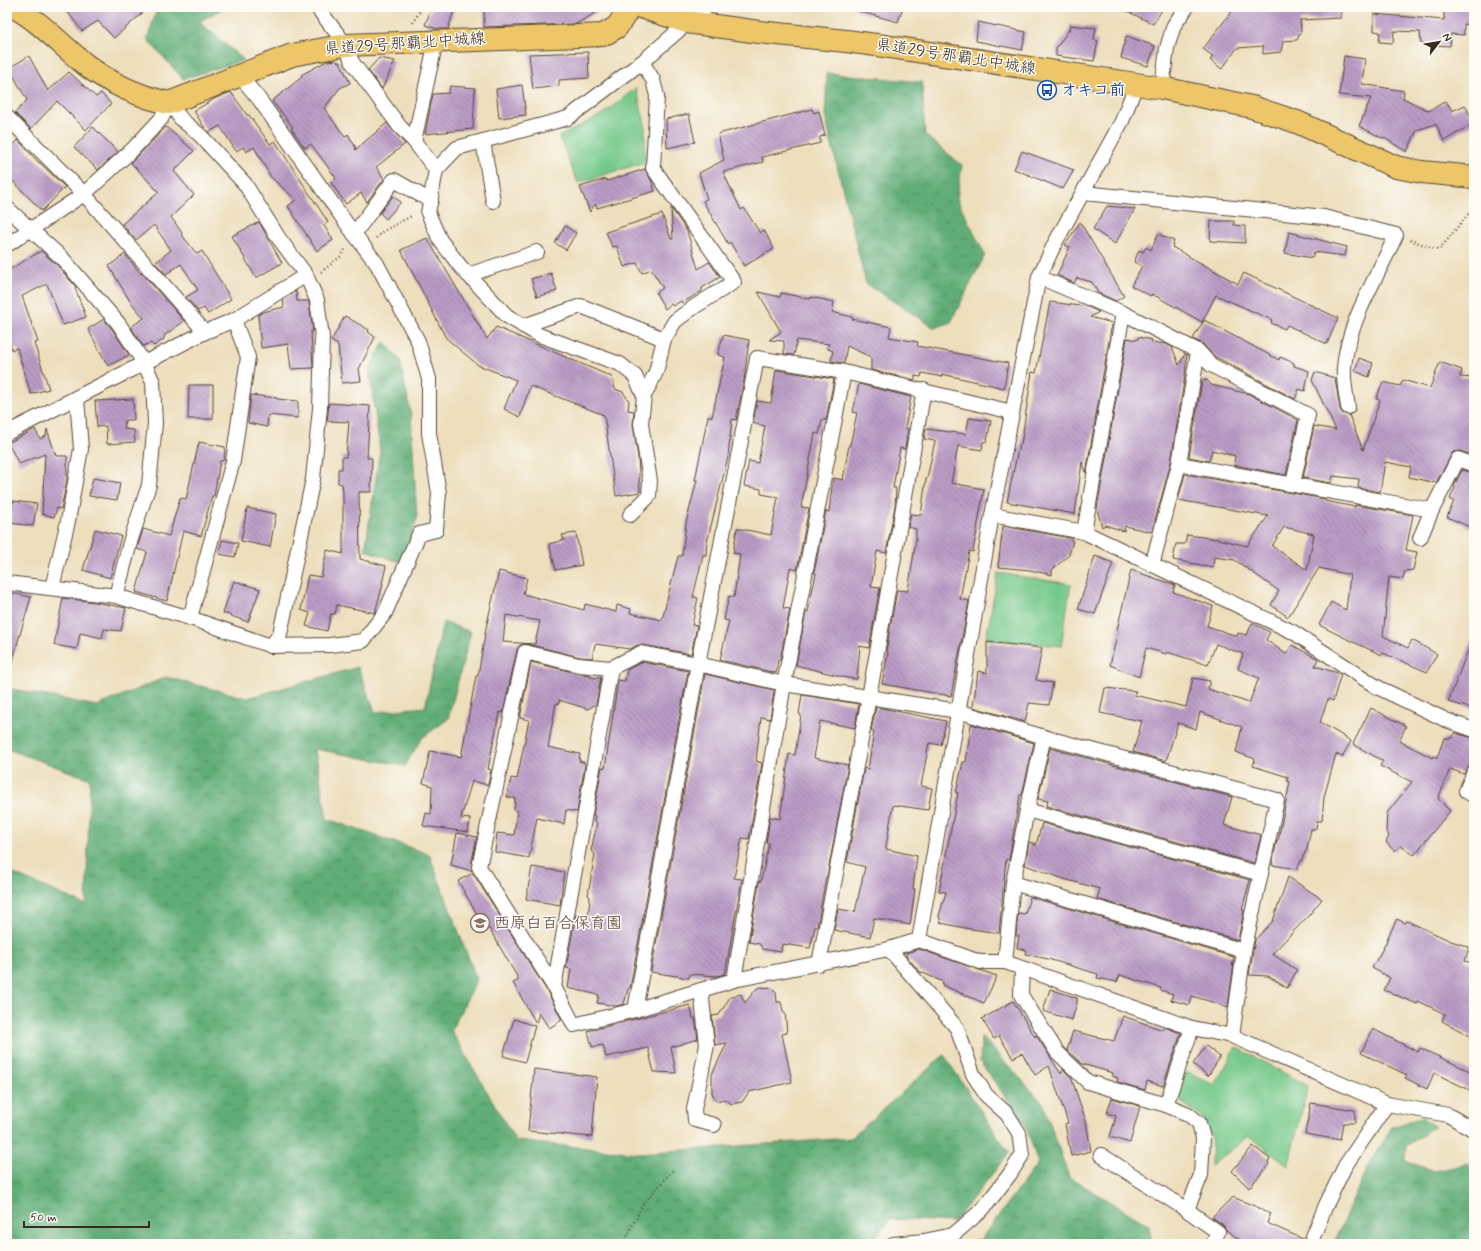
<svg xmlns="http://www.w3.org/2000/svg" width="1481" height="1251" viewBox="0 0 1481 1251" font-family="Mynerve,'Klee One',sans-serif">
<defs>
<pattern id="forest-crowns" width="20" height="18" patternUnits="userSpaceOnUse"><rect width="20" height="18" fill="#61ad77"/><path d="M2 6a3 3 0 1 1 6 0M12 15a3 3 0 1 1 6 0" fill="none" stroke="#518d61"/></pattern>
<pattern id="building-back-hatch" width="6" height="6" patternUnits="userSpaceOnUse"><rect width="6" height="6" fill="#ba9bc6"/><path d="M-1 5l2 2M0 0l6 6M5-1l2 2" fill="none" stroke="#987fa0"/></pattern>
</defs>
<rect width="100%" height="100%" fill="#fdfcf7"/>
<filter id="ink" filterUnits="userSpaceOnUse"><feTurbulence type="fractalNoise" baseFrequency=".025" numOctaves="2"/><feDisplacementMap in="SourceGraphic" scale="8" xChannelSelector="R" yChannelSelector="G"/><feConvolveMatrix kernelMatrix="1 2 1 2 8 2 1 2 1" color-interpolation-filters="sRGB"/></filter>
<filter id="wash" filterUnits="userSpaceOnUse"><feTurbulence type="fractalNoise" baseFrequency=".012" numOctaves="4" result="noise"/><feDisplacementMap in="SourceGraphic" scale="16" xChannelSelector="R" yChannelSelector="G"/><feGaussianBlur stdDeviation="0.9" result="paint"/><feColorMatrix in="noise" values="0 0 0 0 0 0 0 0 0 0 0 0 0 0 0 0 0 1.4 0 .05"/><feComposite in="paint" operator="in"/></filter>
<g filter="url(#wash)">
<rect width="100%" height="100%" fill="#eddebc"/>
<!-- green -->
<g fill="#77c98b" stroke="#597a54">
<polygon points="636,88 645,124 645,162 578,183 559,137 603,114"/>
<polygon points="998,573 1071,584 1061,646 986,639"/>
<polygon points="1236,1047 1308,1086 1288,1166 1249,1136 1211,1166 1212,1136 1202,1117 1177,1099 1186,1072 1215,1085"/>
</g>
<!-- forest -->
<g fill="url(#forest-crowns)" stroke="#4e6c4a">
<polygon points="158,7 225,7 199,22 244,60 183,79 147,39"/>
<polygon points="827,73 922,82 925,135 962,165 957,199 985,255 951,322 935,328 866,284 825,117"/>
<polygon points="384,342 400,360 411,414 417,518 403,563 365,550 380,450 369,370"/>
<polygon points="443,622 471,632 448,719 422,738 405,766 315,749 327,819 429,854 477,980 451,1030 516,1141 638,1153 851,1138 944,1055 1009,1153 954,1222 890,1219 871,1244 7,1244 7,871 86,905 90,779 7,749 7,688 97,706 166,677 247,698 358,667 375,712 425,707"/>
<polygon points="981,1036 1043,1103 1069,1177 1149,1225 1152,1244 965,1244 981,1239 1038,1163 1025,1124 980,1062"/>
<polygon points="1422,1117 1435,1127 1406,1146 1405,1161 1434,1171 1468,1164 1474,1169 1474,1244 1333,1244 1368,1166 1392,1127"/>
</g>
<g id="blocks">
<!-- building -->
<g fill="url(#building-back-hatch)" fill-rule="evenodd">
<polygon points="64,7 149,7 114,38 98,21 82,31"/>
<polygon points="432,7 455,7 448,29 438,29 425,25"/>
<polygon points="484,7 606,7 576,24 484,27"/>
<polygon points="858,7 903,7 898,22 857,11"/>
<polygon points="1119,7 1164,7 1153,24"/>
<polygon points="1235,7 1341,7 1341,18 1300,20 1301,31 1297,40 1283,41 1281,52 1263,54 1263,46 1237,48 1222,69 1210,60 1213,56 1203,49"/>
<polygon points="1444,7 1474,7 1474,26 1464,24 1464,35 1451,34 1450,46 1421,44 1420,32 1394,31 1393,43 1379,42 1380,32 1374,31 1374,14 1444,20"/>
<polygon points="978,22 1026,32 1022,50 976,41"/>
<polygon points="1070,25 1096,28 1094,40 1098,41 1094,61 1056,56 1056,48 1069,30"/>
<polygon points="1126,36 1155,46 1148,66 1121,58"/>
<polygon points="588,52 589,78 559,80 559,86 533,89 529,54"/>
<polygon points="29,56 48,91 69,72 96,97 101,93 111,104 86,130 57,101 31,129 15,113 27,100 9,68"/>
<polygon points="1344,56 1365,59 1362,84 1404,91 1403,98 1429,111 1446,101 1452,111 1465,105 1474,123 1444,141 1436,124 1417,130 1407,152 1383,137 1382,138 1359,126 1371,98 1339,95"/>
<polygon points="379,58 395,61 382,89 368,70"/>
<polygon points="336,60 338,62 340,62 350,83 340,88 324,108 345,137 348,134 356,148 355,150 387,123 405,144 376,167 384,179 367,202 361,193 346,204 331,183 336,178 311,144 305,148 291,128 293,127 272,101 302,77 301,75 327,61"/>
<polygon points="522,85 526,115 499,118 496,89"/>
<polygon points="450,86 475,88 473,129 425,134 433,94 449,93"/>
<polygon points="231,92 247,115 249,115 270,144 275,141 328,222 324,225 323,224 333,240 317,251 288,206 296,200 271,177 254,147 246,152 243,147 236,151 220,126 209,132 204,127 194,111 216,98"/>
<polygon points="812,109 814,113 819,111 825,135 820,137 820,143 762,157 763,162 723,172 741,210 744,208 760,233 764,230 774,249 744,266 730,242 728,244 703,201 707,199 699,173 724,160 718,134"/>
<polygon points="689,114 695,142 667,148 666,119"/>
<polygon points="93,127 118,152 98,170 74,147"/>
<polygon points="166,127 194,151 174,171 194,195 171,217 182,233 181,234 197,254 202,251 231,299 208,314 204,308 198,311 186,297 198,290 181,264 166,274 155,263 171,250 154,225 136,240 122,224 159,192 131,163"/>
<polygon points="18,140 39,163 39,162 65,187 42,211 7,175 7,152"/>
<polygon points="1022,151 1074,170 1063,189 1014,169"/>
<polygon points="645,169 651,180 655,191 597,208 595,204 590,212 580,187 606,179 607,181"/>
<polygon points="393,196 401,202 386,219 380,213"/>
<polygon points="1107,206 1135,209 1115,244 1093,229"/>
<polygon points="671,208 687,231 698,269 709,262 720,277 702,288 702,291 682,303 681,301 673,306 671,304 665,309 656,293 663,288 651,269 642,273 637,263 624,267 617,246 612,247 606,232 662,214 671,239 673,239"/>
<polygon points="1211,221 1234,221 1234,225 1245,226 1245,243 1210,241"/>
<polygon points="259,222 282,263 256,278 232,236"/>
<polygon points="1080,222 1124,296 1116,301 1098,293 1092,282 1077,278 1074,283 1057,275 1070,247 1065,245"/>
<polygon points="565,226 576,233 566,250 555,243"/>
<polygon points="1289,232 1347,247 1345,256 1314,252 1312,258 1285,253"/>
<polygon points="1158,234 1174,241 1172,247 1238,284 1244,273 1338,318 1327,344 1287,325 1285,329 1271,323 1272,320 1216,295 1202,322 1152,294 1151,296 1131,286 1142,266 1134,262 1139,250 1143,252 1146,247 1151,250"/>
<polygon points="427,238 487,339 496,327 612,377 615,389 623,392 629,401 628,410 634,411 633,425 638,457 640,492 616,496 604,415 530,386 520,417 504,409 516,380 478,365 446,338 401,250"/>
<polygon points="41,251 57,265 76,287 75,288 86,317 63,325 47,284 22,296 38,342 34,343 49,389 31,394 17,348 12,350 7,336 7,271"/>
<polygon points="125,254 141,274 142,273 184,321 164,336 164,339 154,346 151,343 143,346 131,327 144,318 130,301 109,266"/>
<polygon points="551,273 557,291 537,297 531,279"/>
<polygon points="296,291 297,301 308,301 309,302 313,331 311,331 313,368 291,369 288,344 261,348 258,315 263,312 284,307 283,299"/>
<polygon points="758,292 780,297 781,293 811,299 811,297 834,302 832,312 852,317 852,319 891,327 889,337 918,342 917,346 1008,363 1004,388 942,374 942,377 922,373 921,377 915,376 915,380 871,370 871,357 847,346 844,363 831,361 833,351 828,349 829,344 797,340 794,355 784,354 784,341 769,340 781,332"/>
<polygon points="1050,302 1088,307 1099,312 1090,317 1112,323 1086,473 1082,462 1075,514 1007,502 1019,445 1021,445 1032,372 1036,373"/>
<polygon points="345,316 369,330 368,332 375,337 359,369 361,381 342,383 338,345 331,341"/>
<polygon points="104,319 112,329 129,355 108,366 88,329"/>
<polygon points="1204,320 1279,360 1280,357 1294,363 1294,366 1309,371 1305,391 1299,389 1295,399 1214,356 1203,344 1193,339"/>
<path d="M723 335 749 340 744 380 736 420 732 419 728 457 707 542 706 555H703L693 597 698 598 692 625 697 626 691 654 643 645H637L630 649 595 644 592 658 580 657 527 644H523L519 646 517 650 503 713 500 712 499 719H498L488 769 491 770 488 785 472 781 461 818 470 819 468 832 423 826 426 813 431 814 432 786 423 783 430 751 461 757 476 676H478L486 628 499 571 527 578 523 594 584 610 585 604 616 612 617 605 631 609 630 613 662 620 678 556H682L686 523 697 480H695L708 416 712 417 725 357 718 355ZM506 615 540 621 535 644 503 642Z"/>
<polygon points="1138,337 1152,340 1151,342 1166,344 1172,347 1179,365 1185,354 1187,355 1185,375 1171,462 1152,532 1125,526 1124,531 1105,525 1102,527 1097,509 1127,338 1137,340"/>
<polygon points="1359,358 1373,363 1369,377 1355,371"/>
<polygon points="1440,362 1462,370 1460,377 1474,378 1474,456 1461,451 1453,452 1436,483 1409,477 1411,467 1385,462 1380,492 1358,488 1359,479 1333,476 1331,483 1303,478 1314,426 1336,430 1312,380 1315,372 1335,378 1340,409 1342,413 1349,415 1363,450 1380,400 1376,399 1383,382 1400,386 1403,380 1430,388"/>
<polygon points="776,370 834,379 826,420 822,420 819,434 815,433 801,507 809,508 797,570 790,568 783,608 790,609 780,660 778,660 776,673 720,660 729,621 724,620 729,596 734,597 740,554 733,553 737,528 771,535 778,497 761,494 761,489 744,486 749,461 758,463 765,426 753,423 757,401 771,403"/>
<polygon points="1207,380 1211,385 1249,394 1298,420 1286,475 1234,465 1235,456 1212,450 1209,461 1189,457 1202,381"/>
<polygon points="859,384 911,397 905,428 908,428 905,449 900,448 893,488 896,488 895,506 886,553 877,551 871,587 880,588 869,648 860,646 857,679 847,678 796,665 806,612 808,612 816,573 814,573 826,511 829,512 833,478 843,480 849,445 850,445 857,413 853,412"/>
<polygon points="189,385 213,385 213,419 188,419"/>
<polygon points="251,395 277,398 277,399 298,401 298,418 268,415 267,427 248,423"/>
<polygon points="133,399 134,420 125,420 124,429 134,430 135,442 107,444 106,426 97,427 95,401"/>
<polygon points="329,403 370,406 367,458 372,458 371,492 359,492 360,559 386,566 382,584 383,584 375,613 337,605 335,614 331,614 327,631 306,626 310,613 301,610 308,575 321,577 327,550 343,554 343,492 342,484 338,483 338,469 342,469 342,457 346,457 349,422 327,421"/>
<polygon points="969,418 991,421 987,441 983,442 982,450 958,446 951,483 984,489 973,552 969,551 960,599 969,601 951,696 882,684 888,652 886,651 897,590 908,591 916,540 916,529 908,527 911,514 921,515 926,479 927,479 935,441 924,439 926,429 966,434"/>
<polygon points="35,429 40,439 46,436 47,429 56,456 67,456 67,481 61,509 57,508 54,517 42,514 45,454 19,464 8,443"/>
<polygon points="199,442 225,447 224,460 220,461 214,496 212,496 201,536 183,531 167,601 136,592 147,552 137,549 143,529 169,536 180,498 186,499"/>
<polygon points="1462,470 1474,473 1474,529 1447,517 1454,501 1450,499 1455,487 1454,486"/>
<path d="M1185 474 1326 499 1325 501 1355 507V505L1413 515 1406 550 1417 552 1413 570 1405 571 1403 579 1389 577 1383 636 1408 648 1412 640 1437 654 1427 672 1383 653 1382 655 1351 641 1319 625 1331 602 1346 610 1350 575 1319 568 1288 617 1271 605 1279 591 1235 560 1214 557 1213 567 1173 560 1176 544H1185L1187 535 1218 539 1247 546 1268 516 1178 500ZM1284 527 1314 534 1307 570 1272 546Z"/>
<polygon points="93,478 120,483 117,500 89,496"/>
<polygon points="13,501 37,504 33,526 10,523"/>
<polygon points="247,508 276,514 270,547 241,541"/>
<polygon points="1003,526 1071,538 1071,540 1073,541 1069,555 1052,570 1052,575 1030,570 998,567"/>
<polygon points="95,529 121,536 110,578 83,570"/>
<polygon points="576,533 582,565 556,570 549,544 564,540 562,535"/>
<polygon points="222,540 238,543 235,557 219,554"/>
<polygon points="1095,556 1113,563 1095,614 1078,609"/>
<polygon points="1131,570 1172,584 1175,585 1173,592 1213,606 1207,626 1237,636 1238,633 1247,635 1252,623 1270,632 1266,640 1286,654 1292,645 1318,659 1315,666 1341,674 1333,701 1328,699 1320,722 1351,741 1342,757 1336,754 1324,797 1322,821 1317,821 1316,829 1311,829 1307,849 1297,869 1272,865 1277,840 1278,840 1290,782 1287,781 1288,777 1253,766 1255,759 1236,752 1242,727 1200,712 1196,729 1178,723 1166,761 1133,752 1142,721 1100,713 1105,688 1136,691 1134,695 1186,707 1193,678 1210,681 1208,689 1249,703 1259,678 1238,669 1243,654 1216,644 1208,665 1167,652 1166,654 1146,648 1139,677 1110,665 1118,631 1117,630"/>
<polygon points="234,581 260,589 248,622 223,613"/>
<polygon points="7,592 31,597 11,665 7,665"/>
<polygon points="63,598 94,602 126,608 121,631 104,629 102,638 80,633 77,649 54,645"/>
<polygon points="1473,637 1474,637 1474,709 1448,702"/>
<polygon points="987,642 1042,648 1036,680 1053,683 1049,705 1029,703 1025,722 973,707 978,671 987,673"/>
<polygon points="531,662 577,673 590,675 590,677 601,678 596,704 588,709 559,700 559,704 556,703 548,747 580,754 579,761 585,763 577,812 566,810 564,824 537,818 529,858 495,852 497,833 514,835 517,811 514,810 515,799 507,797 511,778 517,779 529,720 520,718"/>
<polygon points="642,662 688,671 630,988 628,989 624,1004 616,1006 597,1003 599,995 568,988 571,969 566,968 576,915 588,917 590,897 588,895 595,854 591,851 597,823 594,822 595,816 593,815 602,767 605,768 618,680 625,681 627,670"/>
<polygon points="705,674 774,690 770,719 761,717 756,761 762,763 749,839 742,838 734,878 742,879 725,974 717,976 690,974 689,978 651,972"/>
<polygon points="802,695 859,704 855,728 820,721 814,758 848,765 827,877 826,877 817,927 815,927 810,948 782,944 781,952 762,949 760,944 749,942 759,882 761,881 769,843 766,843 770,817 780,819 789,754 795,755 801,715 799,714"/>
<polygon points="876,707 946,721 941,745 929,743 921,786 932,788 928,810 893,805 886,846 886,849 917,856 913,889 915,889 910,925 874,918 870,937 834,930 838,909 855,912 865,867 847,862 864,768 868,769 874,732 871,731"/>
<polygon points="1371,708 1406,726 1399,741 1433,758 1434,756 1437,758 1444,738 1452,738 1455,733 1474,738 1474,764 1469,766 1464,774 1450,769 1438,799 1450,811 1414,855 1401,846 1394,851 1386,842 1389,836 1386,831 1387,813 1412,782 1380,766 1383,761 1353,744"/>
<polygon points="971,724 1034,743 1022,795 1020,795 1009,860 1006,859 999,933 965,928 941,923 939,916 946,892 939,891 958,793 956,793 963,762 966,762"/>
<polygon points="1050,748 1232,797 1224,825 1261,835 1254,863 1046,806 1048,801 1038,799"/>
<polygon points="1042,823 1250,880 1242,910 1244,910 1238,940 1097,899 1100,889 1064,879 1025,865 1029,842 1036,845"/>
<polygon points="457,833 477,837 471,865 472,871 451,865"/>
<polygon points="532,867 564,872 560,905 526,899"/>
<polygon points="473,873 547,991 562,1020 549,1028 539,1013 536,1023 513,983 519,980 489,928 486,930 458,881"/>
<polygon points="1288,877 1322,899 1310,914 1272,954 1297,970 1287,988 1268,976 1249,975 1255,940 1273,921"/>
<polygon points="1030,897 1234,957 1232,966 1234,964 1228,1007 1192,996 1190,1005 1171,1000 1173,994 1160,990 1161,988 1120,975 1117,982 1097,978 1098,974 1048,959 1025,954 1026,950 1017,948 1019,936 1016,936 1018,913 1025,914"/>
<polygon points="1397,919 1405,923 1407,921 1451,941 1469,947 1465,961 1474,964 1474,1038 1442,1021 1445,1014 1418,1001 1417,1004 1384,990 1390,978 1372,968 1387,941 1386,941"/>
<polygon points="919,949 997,976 984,1003 942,985 943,982 919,971 906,956 906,953"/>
<polygon points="761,987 772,988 776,992 777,1002 781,1002 783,1011 785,1012 787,1033 782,1034 792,1082 749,1092 742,1102 731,1104 726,1099 716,1101 712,1093 712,1074 727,1043 715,1045 712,1016 719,1015 730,997 741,994 745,1003 757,988"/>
<polygon points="1050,989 1077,998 1077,1003 1072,1020 1043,1011"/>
<polygon points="1013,1001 1035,1037 1036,1035 1061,1074 1063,1069 1071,1077 1086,1121 1091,1151 1071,1156 1065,1124 1068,1123 1049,1066 1035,1075 1022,1053 1013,1058 999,1036 994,1039 982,1019"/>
<polygon points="690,1005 693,1018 695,1018 698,1039 671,1047 676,1073 654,1072 648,1048 606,1057 603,1045 592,1047 588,1031"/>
<polygon points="1123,1016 1163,1030 1164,1027 1181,1033 1163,1086 1147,1081 1145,1090 1117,1082 1118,1078 1112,1076 1113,1073 1082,1064 1067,1050 1073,1031 1114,1041"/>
<polygon points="514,1019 535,1026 525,1062 503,1056"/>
<polygon points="1373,1029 1418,1052 1420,1048 1474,1073 1474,1092 1434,1073 1427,1089 1405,1078 1407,1075 1361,1053"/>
<polygon points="1206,1046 1220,1057 1208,1076 1193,1064"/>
<polygon points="534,1069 597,1077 592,1137 528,1131"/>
<polygon points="1112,1098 1140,1106 1130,1143 1110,1137 1116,1116 1107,1113"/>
<polygon points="1311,1103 1355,1110 1355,1123 1343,1123 1340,1140 1305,1134"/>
<polygon points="1253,1146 1270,1159 1268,1163 1269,1164 1249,1188 1232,1171"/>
<polygon points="1233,1197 1271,1213 1267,1223 1303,1239 1302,1244 1246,1244 1226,1230 1223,1225 1212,1217"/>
</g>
</g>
</g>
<g filter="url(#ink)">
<use href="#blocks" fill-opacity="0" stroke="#564536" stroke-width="1"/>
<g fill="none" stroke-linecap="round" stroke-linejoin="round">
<defs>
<g id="minor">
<polyline points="318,7 319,10 346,45 352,62 400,127 414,141 436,170"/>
<polyline points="642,62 653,80 657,96 653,168 734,282 694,307 675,321 664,339 656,372 644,396"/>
<polyline points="239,75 259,99 349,227 377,264 418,341 429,379 429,433 439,493 436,530 419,534 385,613 363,641 330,645 271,646"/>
<polyline points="1162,88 1167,48 1174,25 1187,7"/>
<polyline points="7,117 84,194 205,332"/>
<polyline points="414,141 436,41"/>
<polyline points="483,141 493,201"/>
<path d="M1083 193 1324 217 1396 235C1378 276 1347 323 1344 368 1343 380 1346 395 1348 407"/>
<polyline points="7,208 63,259 119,324 144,363 153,382 155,423 149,485 131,539 116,596"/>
<polyline points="354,234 394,180 431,201"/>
<polyline points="7,245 84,194 133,149 161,119 169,103 182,120 201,136 245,184 278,237 306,275 317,300 322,337 320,408 313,479 280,634 271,646 190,618 116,596 7,583"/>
<polyline points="468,275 537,252"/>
<polyline points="1039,277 1123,313 1198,351 1211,365 1308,415 1293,484"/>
<polyline points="523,326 581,306 664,339"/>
<polyline points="7,433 205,332 234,320 306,275"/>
<polyline points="1179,464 1432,510"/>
<polyline points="630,515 649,496 650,481 641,424 644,396 635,376 620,364 539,335 507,316 460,266 440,240 428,213 436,170 457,148 568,118 642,62 706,7"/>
<polyline points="992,515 1084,532 1293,632 1377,687 1446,720 1474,730"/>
<polyline points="1084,532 1123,313"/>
<polyline points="1420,538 1432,510 1458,459 1474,465"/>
<polyline points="1152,565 1179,464 1198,351"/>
<polyline points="52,588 68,521 81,449 77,398"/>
<polyline points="190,618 233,461 248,357 234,320"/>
<polyline points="1474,772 1466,791 1474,796"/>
<polyline points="1027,810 1261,874"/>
<polyline points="1013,883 1244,951"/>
<polyline points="919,940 992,515 1039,277 1055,243 1122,121 1136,85"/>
<polyline points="889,949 957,1028 973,1074 986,1095 1007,1114 1019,1133 1022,1155 1010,1174 983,1209 953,1235 924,1241 893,1244"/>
<polyline points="1005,962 1013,883 1027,810 1044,737"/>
<polyline points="819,964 869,697 924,390"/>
<polyline points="1022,969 1021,995 1057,1052 1088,1082 1166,1105 1192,1028"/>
<polyline points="734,980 784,684 844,372"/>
<polyline points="554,987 611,668"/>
<polyline points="701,990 707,1045 694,1109 695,1120 714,1125"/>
<polyline points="635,1010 698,664 757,358 844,372 1012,412"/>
<polyline points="1232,1036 1244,951 1277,800 1044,737 958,711 784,684 698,664 641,653 611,668 579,665 525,652 479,867 554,987 574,1025 635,1010 734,980 889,949 919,940 980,962 1005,962 1192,1028 1232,1036 1387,1104 1448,1115 1474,1130"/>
<polyline points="1101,1155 1187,1210 1201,1175 1203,1138 1199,1123 1188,1114 1166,1105"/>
<polyline points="1187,1210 1218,1232 1213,1244"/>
<polyline points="1310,1244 1326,1205 1345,1166 1387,1104"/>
</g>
<g id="primary">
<path d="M14 7C41 22 62 46 86 65 109 83 140 97 169 103L292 55 346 45 603 35 617 27 630 7"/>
<polyline points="641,7 687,22 759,32 846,41 884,46 1162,88 1252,107 1297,122 1396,167 1422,172 1474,177"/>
</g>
</defs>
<!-- minor casing -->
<use href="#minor" stroke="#564536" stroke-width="16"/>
<!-- primary casing -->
<use href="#primary" stroke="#564536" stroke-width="24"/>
<!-- path -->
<g stroke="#564536" stroke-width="2.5" stroke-dasharray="1 3" stroke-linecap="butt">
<polyline points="413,23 422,7"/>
<polyline points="376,238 382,232 413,215"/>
<polyline points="1410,240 1439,250 1474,207"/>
<polyline points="321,272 340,257 346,248"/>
<polyline points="624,1244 642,1205 673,1170"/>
</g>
<!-- minor -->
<use href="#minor" stroke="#fff" stroke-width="14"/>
<!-- primary -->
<use href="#primary" stroke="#ecc669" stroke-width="22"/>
</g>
</g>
<!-- icons -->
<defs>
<symbol id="bus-ring" viewBox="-11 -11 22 22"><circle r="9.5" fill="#fdfcf7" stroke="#1a4fb4" stroke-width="1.5"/><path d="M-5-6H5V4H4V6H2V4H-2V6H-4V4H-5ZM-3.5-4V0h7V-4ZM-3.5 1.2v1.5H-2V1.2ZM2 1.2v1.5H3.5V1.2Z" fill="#1a4fb4"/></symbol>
<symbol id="school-ring" viewBox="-11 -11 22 22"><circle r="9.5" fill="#fdfcf7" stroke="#8d6e63" stroke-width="1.5"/><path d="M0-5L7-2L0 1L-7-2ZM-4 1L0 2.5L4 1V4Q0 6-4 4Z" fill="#8d6e63"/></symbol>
</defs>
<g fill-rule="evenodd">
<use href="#bus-ring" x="1036" y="79" width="22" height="22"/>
<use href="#school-ring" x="469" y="912" width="22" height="22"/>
</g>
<g text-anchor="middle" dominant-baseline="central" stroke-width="3" stroke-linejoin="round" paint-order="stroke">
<!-- street labels -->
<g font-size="16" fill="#3b2a1e" stroke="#fdfcf7">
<text transform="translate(405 44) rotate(-4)">県道29号那覇北中城線</text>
<text transform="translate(956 57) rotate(9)">県道29号那覇北中城線</text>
</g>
<!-- transit labels -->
<g font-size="16" font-weight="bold" fill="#164399" stroke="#fdfcf7" text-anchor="start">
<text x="1061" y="90">オキコ前</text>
</g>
<!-- education labels -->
<g font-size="16" font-weight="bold" fill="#785e54" stroke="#fdfcf7" text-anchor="start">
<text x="494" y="923">西原白百合保育園</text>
</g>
</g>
<!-- margin -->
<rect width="1481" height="1251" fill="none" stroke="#fdfcf7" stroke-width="24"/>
<!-- north arrow -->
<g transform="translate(1439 42) rotate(59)" stroke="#fdfcf7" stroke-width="3" paint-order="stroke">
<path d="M0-3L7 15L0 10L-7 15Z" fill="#3b2a1e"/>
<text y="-6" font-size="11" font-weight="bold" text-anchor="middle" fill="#3b2a1e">N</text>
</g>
<!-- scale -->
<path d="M24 1221v6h125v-6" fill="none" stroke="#3b2a1e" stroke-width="2"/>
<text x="30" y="1221" font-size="12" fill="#3b2a1e" stroke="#fdfcf7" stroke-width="3" paint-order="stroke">50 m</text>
</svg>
